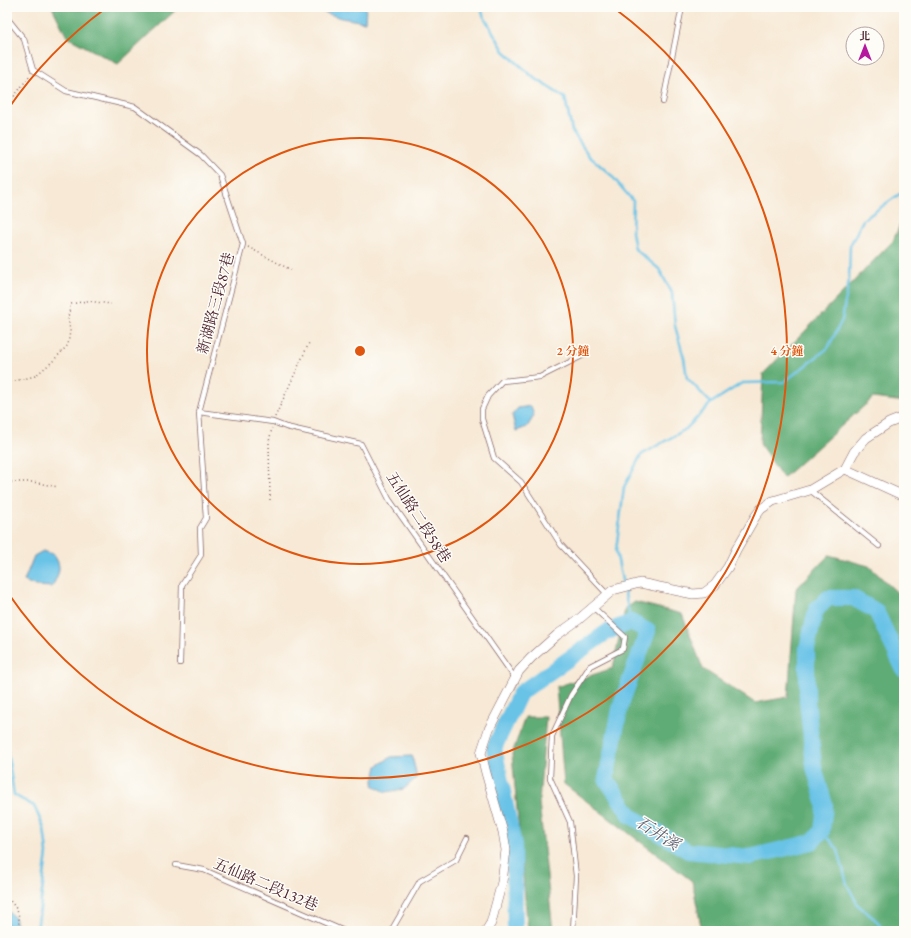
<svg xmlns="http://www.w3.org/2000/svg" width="911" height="938" viewBox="0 0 911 938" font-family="'EB Garamond','Noto Serif TC',serif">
<rect width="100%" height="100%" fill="#fdfcf7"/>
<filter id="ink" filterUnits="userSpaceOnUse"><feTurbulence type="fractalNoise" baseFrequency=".025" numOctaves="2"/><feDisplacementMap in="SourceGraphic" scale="8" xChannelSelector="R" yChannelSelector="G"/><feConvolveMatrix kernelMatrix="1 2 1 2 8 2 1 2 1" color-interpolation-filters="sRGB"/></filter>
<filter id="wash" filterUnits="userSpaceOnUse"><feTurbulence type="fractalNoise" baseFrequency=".012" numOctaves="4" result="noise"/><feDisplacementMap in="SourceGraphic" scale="16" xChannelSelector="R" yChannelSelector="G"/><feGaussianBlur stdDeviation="0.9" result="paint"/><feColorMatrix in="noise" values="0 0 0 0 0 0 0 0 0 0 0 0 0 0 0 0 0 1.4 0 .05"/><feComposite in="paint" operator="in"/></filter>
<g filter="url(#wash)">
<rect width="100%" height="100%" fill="#f7e9d5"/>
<!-- forest -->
<g fill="#61ac76" stroke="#566650">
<polygon points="52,7 179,7 118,64 67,37"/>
<polygon points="904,215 904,402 873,398 783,478 760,444 763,374 893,241"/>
<polygon points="829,555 869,566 904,599 904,931 702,931 692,881 564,784 556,687 613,668 625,609 635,602 682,614 703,669 755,703 788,697 796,589"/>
<polygon points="525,717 546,717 539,802 553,931 528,931 512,754"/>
</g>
<!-- water -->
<g fill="#69c3e7" stroke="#5a7189">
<polygon points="308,7 366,7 365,22 341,18"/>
<polygon points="531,406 534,416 527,427 516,431 512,415 518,408"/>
<path d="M43 551 53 554C63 567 59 573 52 587L36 586 24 581 34 556Z"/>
<polygon points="412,756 417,777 404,789 386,792 373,785 377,766 391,757"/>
<polygon points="9,912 16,919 15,931 7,931 7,913"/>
</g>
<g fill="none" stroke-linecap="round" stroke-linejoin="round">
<!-- stream -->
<g stroke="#69c3e7" stroke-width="2.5">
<polyline points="481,7 483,15 504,51 533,77 565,98 572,131 589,156 611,175 633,201 632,232 635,249 659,269 672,293 675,326 684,358 687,378 711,403"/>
<polyline points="623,585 616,551 624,487 641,455 686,429 711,403 742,383 784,382 828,348 842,320 849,280 850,246 863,220 898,195 904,192"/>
<polyline points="624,590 631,622"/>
<polyline points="7,750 14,795 34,806 44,828 47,853 37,931"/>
<polyline points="822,831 838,850 847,884 858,905 878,922 883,931"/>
</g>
<!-- river -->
<polyline stroke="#69c3e7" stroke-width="16" points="515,931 514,845 494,748 520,693 607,632 631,622 648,631 621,704 606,779 631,816 688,851 750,857 812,842 822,831 825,805 814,767 807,700 807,648 816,610 828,598 853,598 876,611 904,670"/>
</g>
</g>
<g filter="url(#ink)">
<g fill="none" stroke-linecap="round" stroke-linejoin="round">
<defs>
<g id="service">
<polyline points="7,18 24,39 33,70 66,91 135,107 201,155 220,175 243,244 199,412 206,518 200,528 201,555 182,585 180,663"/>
<polyline points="663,102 682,7"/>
<polyline points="584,355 540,377 502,381 488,396 482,409 482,419 494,458 521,482 561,545 607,594"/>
<polyline points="199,412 273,422 286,427 361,444 389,499 515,678"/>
<polyline points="810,490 879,546"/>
<polyline points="176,865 204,870 344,931"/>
<polyline points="391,931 420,881 456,860 467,838"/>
<polyline points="573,931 576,876 570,822 550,778 552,736 571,695 590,666 623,649 625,637 593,607"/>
</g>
<g id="minor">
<polyline points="845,469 904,496"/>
<polyline points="486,931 491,923 502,882 506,850 503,832 486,773 481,753 489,729 519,671 531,658 557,635 578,620 613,590 640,583 693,594 704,593 715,585 728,567 736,550 755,517 761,509 773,501 810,490 845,469 854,452 866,438 889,423 904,417"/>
</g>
</defs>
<!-- service casing -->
<use href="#service" stroke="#876666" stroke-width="6"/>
<!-- minor casing -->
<use href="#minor" stroke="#876666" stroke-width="10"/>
<!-- path -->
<g stroke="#876666" stroke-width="1.5" stroke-dasharray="1 3" stroke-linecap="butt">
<polyline points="7,101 14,97"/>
<polyline points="7,106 30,75"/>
<polyline points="248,247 291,270"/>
<polyline points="7,383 35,376 52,362 68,345 70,331 68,317 71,304 87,301 111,304"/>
<polyline points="275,417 309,343"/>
<polyline points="7,482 33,482 58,487"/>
<polyline points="270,500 269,442 272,428"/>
<polyline points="7,505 8,482"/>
<polyline points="7,550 7,563"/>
<path d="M7 901 9 900C20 911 20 917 18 931"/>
</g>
<!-- service -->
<use href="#service" stroke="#fff" stroke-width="4.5"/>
<!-- minor -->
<use href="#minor" stroke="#fff" stroke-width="9"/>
</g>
</g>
<!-- distance rings -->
<g fill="none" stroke="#e0560e" stroke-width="2">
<circle cx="360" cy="351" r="213"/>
<path d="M8 109A427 427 0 0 1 106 8M614 8A427 427 0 1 1 8 593"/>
</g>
<g text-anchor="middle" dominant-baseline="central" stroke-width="3" stroke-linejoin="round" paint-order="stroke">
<!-- street labels -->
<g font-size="15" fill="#4a1f2b" stroke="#fdfcf7">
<text transform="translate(215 303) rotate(-75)">新湖路三段87巷</text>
<text transform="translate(419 517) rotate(57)">五仙路二段58巷</text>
<text transform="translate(266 884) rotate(23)">五仙路二段132巷</text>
</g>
<!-- water labels -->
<g font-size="16" font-style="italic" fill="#55586d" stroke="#fdfcf7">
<text transform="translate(658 833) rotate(32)">石井溪</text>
</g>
</g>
<circle cx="360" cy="351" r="6" fill="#e0560e" stroke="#fdfcf7" stroke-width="2"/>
<g font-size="12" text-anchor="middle" font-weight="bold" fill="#e0560e" stroke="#fdfcf7" stroke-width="3" stroke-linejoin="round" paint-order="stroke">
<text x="573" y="355">2 分鐘</text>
<text x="787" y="355">4 分鐘</text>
</g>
<!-- margin -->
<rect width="911" height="938" fill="none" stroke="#fdfcf7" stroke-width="24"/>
<!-- north arrow -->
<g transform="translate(865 46)"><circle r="19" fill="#fdfcf7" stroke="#b5a4a5"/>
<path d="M0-3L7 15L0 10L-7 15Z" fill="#b5179e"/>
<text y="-6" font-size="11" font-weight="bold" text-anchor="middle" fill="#4a1f2b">北</text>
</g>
</svg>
